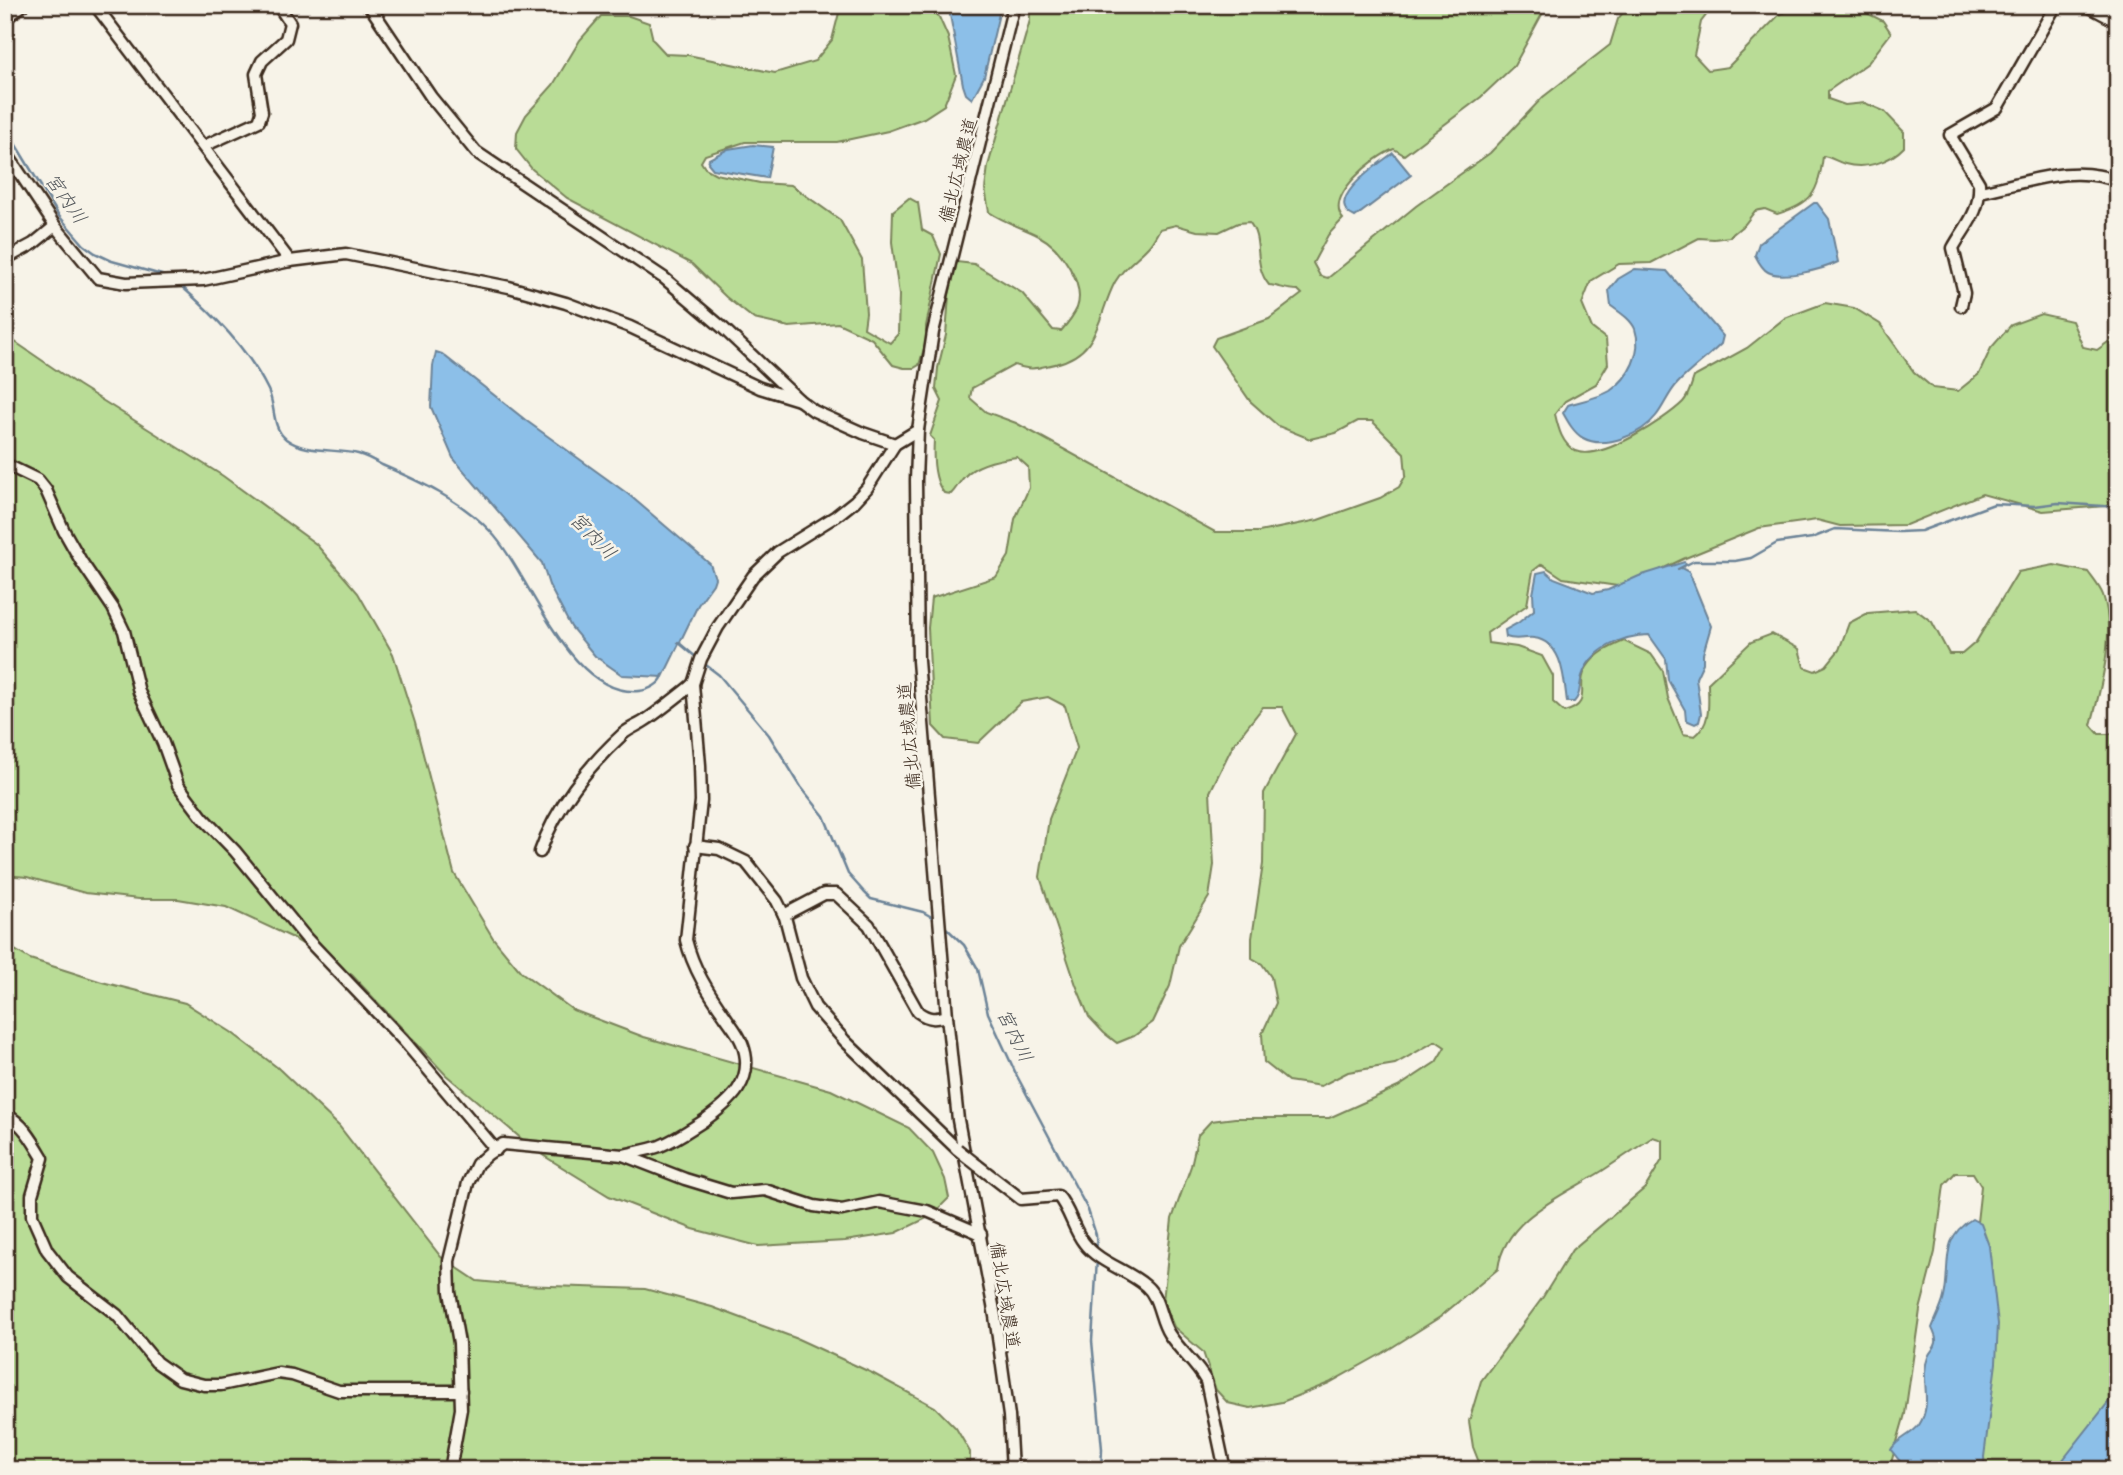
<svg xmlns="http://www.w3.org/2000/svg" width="2123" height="1475" viewBox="0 0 2123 1475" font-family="Mali,'Klee One',sans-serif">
<rect width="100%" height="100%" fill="#f7f3e8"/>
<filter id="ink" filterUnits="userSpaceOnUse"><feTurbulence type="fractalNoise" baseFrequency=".0143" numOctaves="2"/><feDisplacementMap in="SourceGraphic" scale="14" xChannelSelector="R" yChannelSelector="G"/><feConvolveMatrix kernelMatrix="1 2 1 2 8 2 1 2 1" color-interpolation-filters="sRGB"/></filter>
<g filter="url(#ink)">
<!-- green -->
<g fill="#b9dc96" stroke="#7a835a" stroke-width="2" fill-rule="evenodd">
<polygon points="841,5 922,5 939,17 948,37 956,75 944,105 924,118 888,131 837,142 745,142 705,155 701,162 705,168 716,174 760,183 791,185 840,220 862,260 866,313 864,328 890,343 898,334 899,295 892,242 893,211 909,198 918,203 922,230 933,236 941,254 926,326 926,342 919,365 914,368 904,368 893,365 872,339 838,323 789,327 754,319 726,297 692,264 567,198 532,169 516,149 517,132 526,115 553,85 580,40 601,16 629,16 649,23 653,40 666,54 688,55 775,73 815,61 832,40"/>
<path d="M1030 5H1547L1514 66 1481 97 1404 155 1394 149C1375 156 1324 196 1343 219L1328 235 1313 263 1320 276 1328 278 1416 206 1490 153 1543 97 1610 45 1618 19 1629 5H1714L1701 22 1694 55 1708 70 1728 67 1780 14 1806 5H1851L1883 21 1891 33 1868 63 1828 91V99L1845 105 1865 103 1884 111 1904 132V147C1890 162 1865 170 1845 164 1837 162 1831 157 1823 156 1819 192 1812 204 1777 214L1765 209 1755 211 1745 224 1729 237 1714 239 1699 238 1651 263 1619 264 1591 281 1582 304 1592 328 1606 339 1608 364 1596 384 1565 401 1555 414C1558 427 1562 445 1576 451 1600 462 1666 419 1683 402 1689 396 1691 385 1694 377L1747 348 1785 318 1825 303 1854 308 1880 324 1914 372 1933 388 1958 391 1979 374 1991 348 2011 325 2041 314 2072 321 2083 347 2097 350 2118 335V505L2043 511 1982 494 1906 525 1840 526 1817 520 1759 528 1683 559 1624 587 1563 578 1542 564 1533 571 1527 605 1487 633 1488 643 1517 647 1542 656 1553 676V702L1564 712C1595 704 1574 685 1587 667 1596 653 1610 647 1624 641L1651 654 1663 671 1668 698 1683 734 1695 736C1712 723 1708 702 1708 683L1751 642 1772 634 1799 649 1804 667 1815 671 1826 666 1839 650 1849 623 1868 613 1915 609 1932 622 1949 654H1962L1976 642 2018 572 2054 565 2088 572C2093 579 2100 587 2103 595 2116 632 2101 688 2091 725L2099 734H2110L2118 728V1398L2061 1470H1982L1976 1231 1981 1186 1973 1173H1955L1944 1185 1935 1252 1920 1310 1905 1414 1889 1470H1482L1473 1447 1469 1421 1481 1381 1543 1297 1572 1250 1645 1188 1662 1160V1140L1653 1137C1636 1148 1619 1160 1602 1171 1564 1195 1504 1218 1498 1269L1440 1317 1383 1353 1329 1383 1282 1402 1250 1408 1228 1403 1216 1390 1203 1352 1174 1327 1163 1301 1172 1219 1191 1166 1198 1135 1211 1121 1235 1118H1329L1398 1087 1436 1062 1445 1047 1436 1041 1395 1064 1348 1072 1321 1086 1288 1081 1264 1062 1262 1034 1276 1003 1271 977 1262 964 1252 958V938L1263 864 1264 793 1296 734 1282 707H1263L1233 745 1210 792 1214 865 1209 897 1179 946 1170 986 1153 1022 1134 1036 1117 1043 1104 1033 1089 1017 1076 985 1040 877 1049 819 1077 748 1065 706 1048 697 1021 702 978 743 945 739 933 726 928 628 931 598 996 577 1009 556 1015 519 1029 488 1028 467 1017 457C1000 459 977 463 965 476 959 482 957 488 951 494L944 493C933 480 933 456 934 440L930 436 942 401 936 389 938 368 946 335 949 295 957 262 974 264 1022 293 1053 330 1061 331C1067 324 1073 317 1077 308 1086 284 1060 247 1039 236 1022 227 1005 223 989 212L985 189 988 166 1030 20ZM1249 222C1264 239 1252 265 1269 285 1279 286 1287 290 1298 290L1302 294 1269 319 1216 338 1212 346 1250 401 1278 426 1310 439 1336 433 1358 421H1372L1404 453 1406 475 1399 487 1380 498 1318 520 1259 532H1215L1016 423 986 412 970 398 972 388 1014 365C1033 371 1037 368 1055 364 1101 353 1097 316 1115 282 1124 266 1137 259 1148 247 1153 242 1156 235 1160 229L1176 225 1197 231 1219 232 1238 223Z"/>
<polygon points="5,335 78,385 223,476 316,544 358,593 393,654 415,723 454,873 493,938 521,972 573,1010 644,1037 831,1090 909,1128 933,1153 945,1179 949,1198 931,1216 896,1233 845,1241 758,1246 693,1229 609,1196 536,1151 446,1075 352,975 291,937 226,907 178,899 139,899 85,893 27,877 5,875"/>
<path d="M5 944 30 959 102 982 185 1003 231 1032 278 1068 339 1126 441 1257 477 1281 519 1285 645 1289 712 1307 798 1339 872 1373 935 1407 956 1428 970 1452V1470H363C338 1456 321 1458 296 1470H5Z"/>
</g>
<!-- water -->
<g fill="#8cbfe8" stroke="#6c8397" stroke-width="2">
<polygon points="952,5 1001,5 984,77 972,99 966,94 963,85 950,15"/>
<polygon points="753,145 773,147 767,178 713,169 708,163 709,159 728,149"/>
<path d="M1393 153 1411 175 1355 217C1320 202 1380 163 1393 153Z"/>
<path d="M1814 203H1817L1829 219 1838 262C1824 269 1783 280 1768 272 1762 269 1758 261 1755 255L1759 243Z"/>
<path d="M1635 269 1667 271 1723 336 1721 344C1707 358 1690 370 1677 384 1668 394 1664 406 1656 416 1642 434 1605 450 1583 438 1574 433 1568 422 1563 413L1568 405C1581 401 1598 398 1610 391 1629 378 1643 352 1635 329 1631 319 1619 312 1611 306L1609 290 1618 279Z"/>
<polygon points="436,352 442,354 528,422 628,494 710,564 715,578 713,584 698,605 663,677 622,675 595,656 571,627 549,585 542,563 453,458 431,407 433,366"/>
<path d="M1684 562 1687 564 1681 568 1689 572 1711 626 1703 654V663L1696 678 1701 714 1699 722 1695 724 1686 720 1685 710 1668 680 1666 659 1649 635C1623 635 1590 650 1582 676 1579 686 1581 695 1574 702H1567C1564 679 1563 642 1534 638 1524 637 1516 641 1506 637L1505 630 1518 623 1534 610 1533 594 1537 573 1546 571 1554 578 1593 593 1608 590 1639 576Z"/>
<path d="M1972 1219 1981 1224 1989 1246 1998 1324 1996 1363 1984 1457 1985 1470H1907L1891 1450C1896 1439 1911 1436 1919 1425 1934 1402 1919 1380 1928 1357 1930 1351 1935 1349 1936 1343 1937 1337 1934 1333 1932 1328 1936 1318 1942 1307 1944 1297 1951 1266 1939 1238 1972 1219Z"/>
<polygon points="2118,1390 2118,1470 2055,1470"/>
</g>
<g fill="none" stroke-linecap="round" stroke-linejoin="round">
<!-- stream -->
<g stroke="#6c8397" stroke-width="2.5">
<polyline points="5,127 59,216 84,245 95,253 112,261 169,277"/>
<path d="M180 285C214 315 248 349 268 390 276 406 271 427 286 439 306 454 335 448 358 454 366 456 375 461 382 465 419 481 462 501 490 531 531 574 568 697 639 691 649 690 661 684 663 675"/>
<polyline points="1678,569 1694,561 1735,561 1751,558 1777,543 1812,538 1835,529 1899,532 1921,531 1994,504 2035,506 2058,503 2118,507"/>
<polyline points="678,642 697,658"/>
<polyline points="702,662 719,675 769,735 801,787 824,816 848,874 864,892 871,899 923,912 937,920"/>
<polyline points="942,924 964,945 978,969 988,1013 1017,1076 1088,1210 1096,1235 1097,1252"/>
<polyline points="1097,1259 1092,1341 1102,1449 1101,1470"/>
</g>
<defs>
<g id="minor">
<polyline points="95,5 290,261"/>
<polyline points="369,5 431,97 476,152 664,278 723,328 799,400 814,411 863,433 895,444"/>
<polyline points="2086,5 2118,22"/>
<polyline points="5,19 23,5"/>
<polyline points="204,146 259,121 262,112 256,74 262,61 286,39 290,23 278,5"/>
<polyline points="5,151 55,226 98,278 126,283 203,280 290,261 346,254 509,287 566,303 630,327 760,388 799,400"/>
<path d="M1980 192C2026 183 2071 163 2118 181"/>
<polyline points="5,259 33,244 55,226"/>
<path d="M1961 306 1964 293 1953 248C1965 226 1981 212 1979 183L1950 135 1997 108 2056 5"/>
<polyline points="5,464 38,480 46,490 64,531 81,561 113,608 124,631 139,692 163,743 178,785 203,818 235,851 307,939 404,1041 496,1150"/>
<polyline points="695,846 719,849 746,862 777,901 785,917 801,978 815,1007 845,1041 957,1149"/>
<path d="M540 852C555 808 588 766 623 734 630 728 639 725 646 720 662 709 678 696 693 684"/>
<path d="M784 915 824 894H836L869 925 918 1012C929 1020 935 1019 947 1016"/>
<path d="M5 1114C23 1123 33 1141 43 1158L32 1195V1216L47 1250 68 1277 117 1315 156 1362 180 1379 204 1385H221L278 1373 292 1375 339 1391H461"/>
<path d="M623 1155C635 1152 648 1150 660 1146 675 1140 688 1131 702 1122 729 1103 757 1081 742 1043 738 1033 731 1025 725 1016 708 992 693 968 686 940L701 801 700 765 693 684 701 659 718 627 753 576 778 552 836 516 855 501 867 488 895 444 918 430"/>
<path d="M977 1165 1021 1199 1058 1196C1070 1210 1073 1229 1084 1243 1099 1263 1128 1270 1146 1286 1160 1298 1159 1319 1169 1334 1180 1351 1196 1363 1206 1381L1225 1470"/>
<polyline points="450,1470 461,1409 459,1343 450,1292 449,1261 468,1183 477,1164 488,1154 503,1144 623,1155 685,1179 731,1193 765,1190 814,1206 842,1210 879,1202 927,1211 981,1234"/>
<polyline points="1012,1470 1009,1416 995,1316 958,1120 947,1016 918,661 916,480 918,430 933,332 1014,5"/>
</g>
</defs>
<!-- minor casing -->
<use href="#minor" stroke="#3b2a1e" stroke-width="15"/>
<!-- minor -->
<use href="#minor" stroke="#f7f3e8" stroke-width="10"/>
<defs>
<polyline id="minor-bridge" points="957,1149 977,1165"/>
</defs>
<!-- minor-bridge casing -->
<use href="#minor-bridge" stroke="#3b2a1e" stroke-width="15" stroke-linecap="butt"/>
<!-- minor-bridge -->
<use href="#minor-bridge" stroke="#f7f3e8" stroke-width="10"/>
</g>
</g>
<g text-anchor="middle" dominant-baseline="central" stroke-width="5" stroke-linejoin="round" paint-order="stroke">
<!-- street labels -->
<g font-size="18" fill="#3b2a1e" stroke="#f7f3e8">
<text transform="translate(957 170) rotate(-76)">備北広域農道</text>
<text transform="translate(908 736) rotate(-95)">備北広域農道</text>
<text transform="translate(1006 1295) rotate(81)">備北広域農道</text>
</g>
<!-- water labels -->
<g font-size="19" font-style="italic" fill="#53575b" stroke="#f7f3e8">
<text transform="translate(67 198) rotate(55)">宮内川</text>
<text transform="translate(594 535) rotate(46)">宮内川</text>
<text transform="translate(1016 1035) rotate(64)">宮内川</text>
</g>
</g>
<!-- margin -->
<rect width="2123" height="1475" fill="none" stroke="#f7f3e8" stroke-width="28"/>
<rect x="14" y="14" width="2095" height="1447" fill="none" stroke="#3b2a1e" stroke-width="2.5" filter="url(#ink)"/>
</svg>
